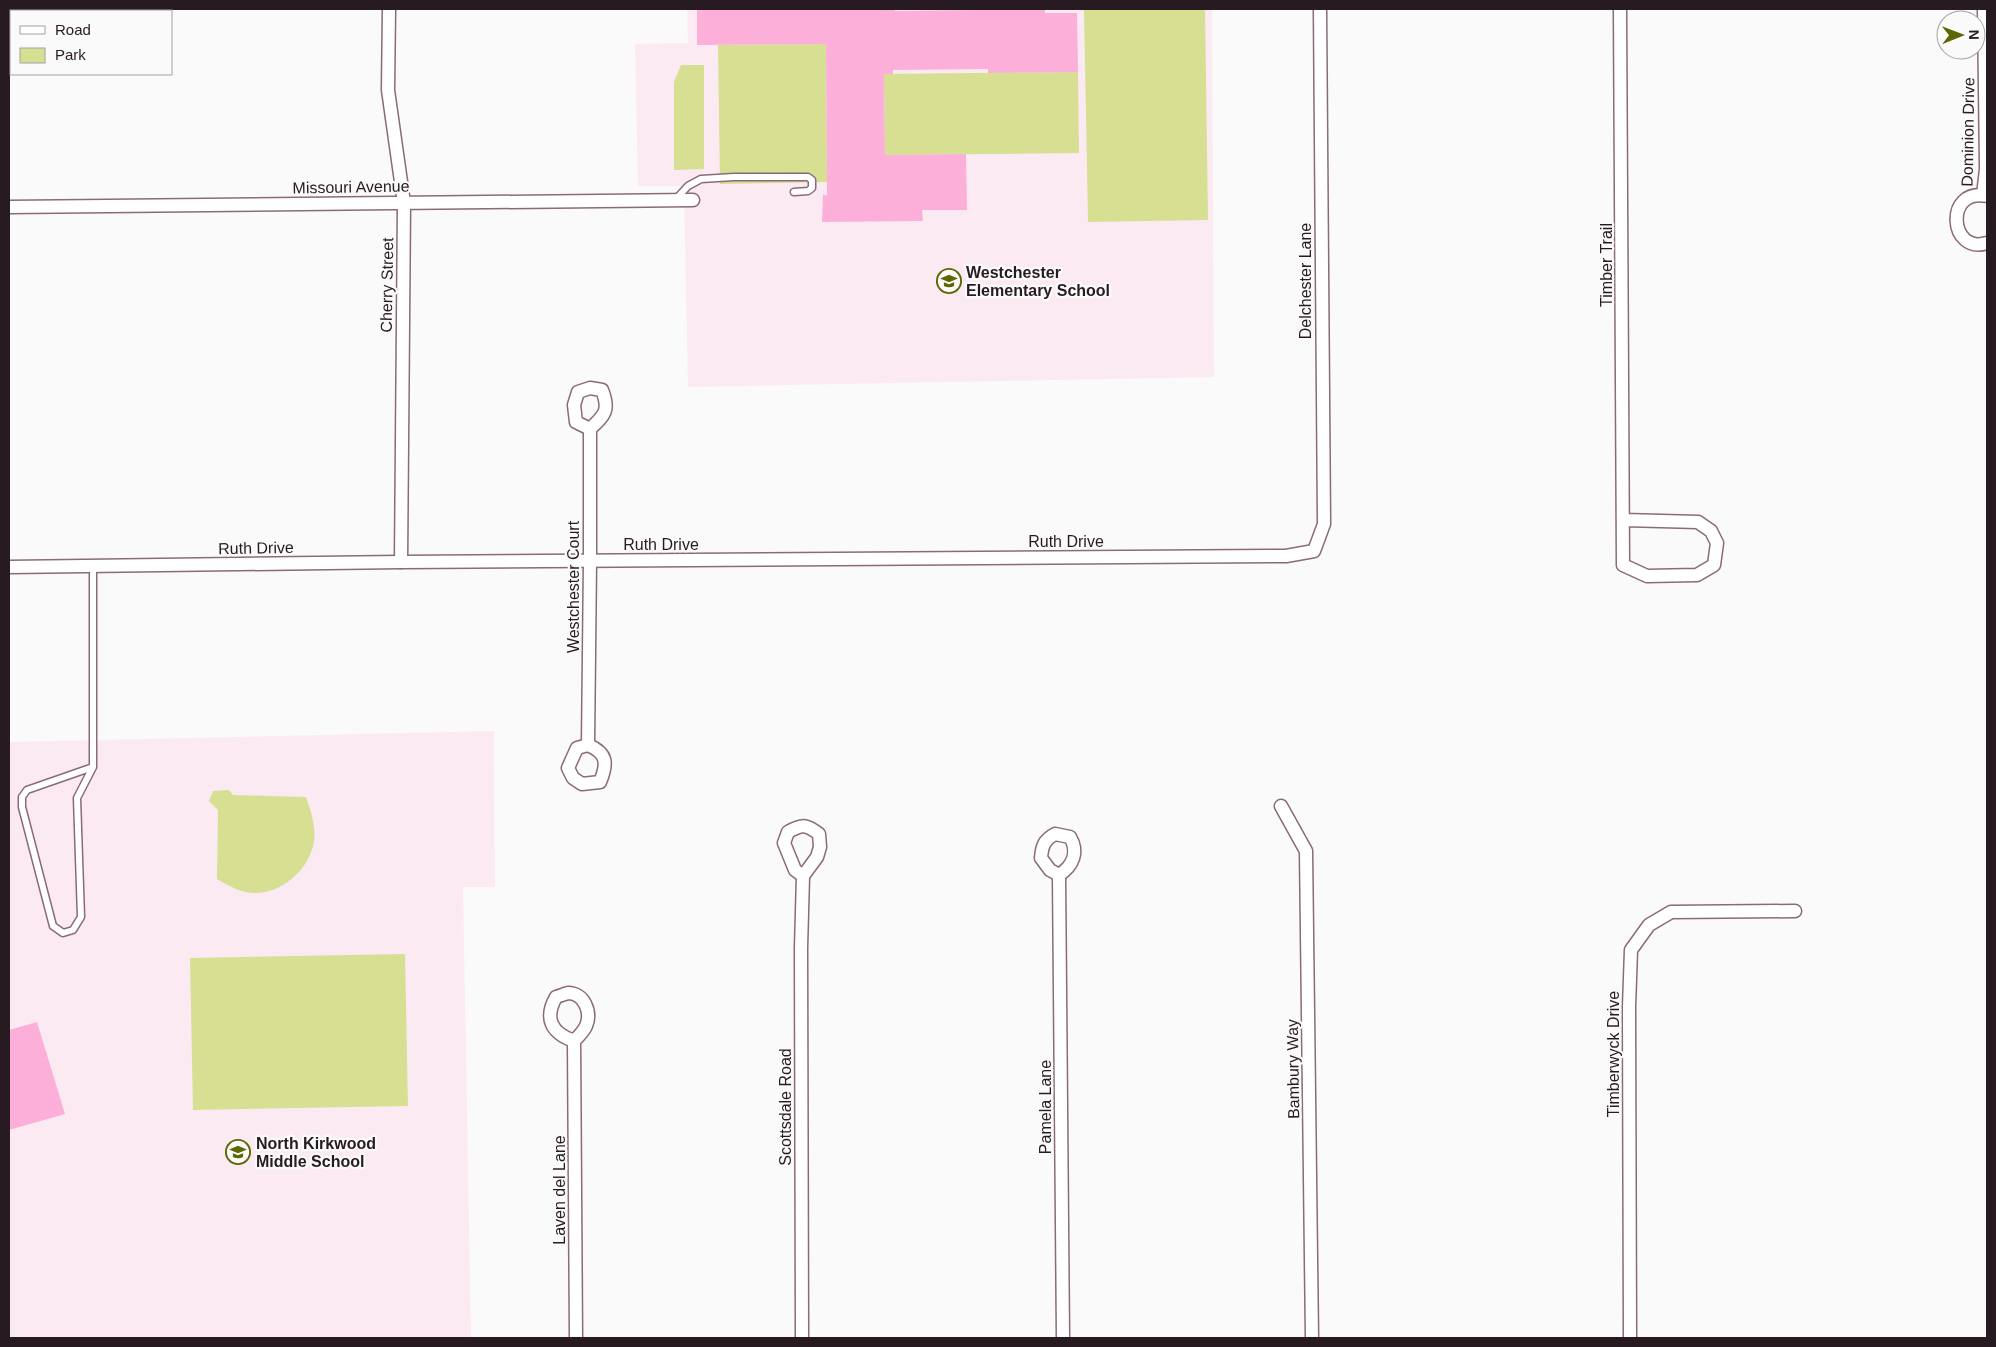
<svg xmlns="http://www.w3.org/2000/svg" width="1996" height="1347" viewBox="0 0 1996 1347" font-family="Arial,sans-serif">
<rect width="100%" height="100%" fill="#fafafa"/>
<!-- built -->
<g fill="#fceaf3">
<polygon points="687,9 1212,9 1214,377 688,387 684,186 638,186 635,44 688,43"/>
<polygon points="494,731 495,887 463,887 471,1338 9,1338 9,742"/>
</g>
<!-- green -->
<g fill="#d6df92">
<polygon points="1084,9 1205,9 1208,220 1088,222"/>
<polygon points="826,44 827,182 720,184 718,45"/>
<polygon points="681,65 704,65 704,169 674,170 674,82"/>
<polygon points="1078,72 1079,153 885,155 884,74"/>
<path d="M229 790 233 795 306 797C309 806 313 817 314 827 319 859 289 892 257 893 242 894 229 886 217 879L218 810 209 801 213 791Z"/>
<polygon points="405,954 408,1106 193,1110 190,958"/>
</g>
<!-- building -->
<g fill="#fcb0d9">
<polygon points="697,9 895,9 895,11 1045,9 1045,13 1077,13 1078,72 988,73 988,69 893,70 893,74 884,74 885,155 966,154 967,210 922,210 923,221 822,222 823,194 827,196 826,44 697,45"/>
<polygon points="37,1022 65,1114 9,1130 9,1030"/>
</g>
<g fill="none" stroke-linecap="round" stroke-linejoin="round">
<defs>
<g id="service">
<polyline points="676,199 688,186 701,179 734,177 808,177 812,180 812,188 808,191 794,192"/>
<polyline points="93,566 93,767 77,798 81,917 73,930 63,933 53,926 22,807 22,797 27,790 93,767"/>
</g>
<g id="minor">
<polyline points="389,9 388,90 404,203 401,562"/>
<polyline points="1620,9 1623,565 1647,576 1697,575 1714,565 1717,543 1711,531 1698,522 1624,520"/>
<polyline points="1983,195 1986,169 1984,9"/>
<path d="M1987 196C1944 187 1949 255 1987 243"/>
<polyline points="9,207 693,200"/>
<polyline points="9,567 401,562 1286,556 1314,551 1324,524 1320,9"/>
<path d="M588 745 577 748 568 768 573 778 582 784 600 782C608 763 607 753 588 745L590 561V429C605 415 610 410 602 390L590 388 578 392 574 405 576 422 590 429"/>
<polyline points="1281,806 1306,851 1312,1338"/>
<path d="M1055 834 1070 837C1079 852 1073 866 1059 875L1050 870 1041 858C1042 846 1044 840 1055 834Z"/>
<polyline points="1059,875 1063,1338"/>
<path d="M574 1041C551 1033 544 1018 556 997 560 996 564 994 568 993 584 993 592 1012 586 1026 584 1031 578 1037 574 1041L576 1338"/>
<path d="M802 1338 801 948 803 876 817 857 820 847 819 834C806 824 802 824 788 832L784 843 795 870 803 876"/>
<polyline points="1630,1338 1629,1007 1631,950 1649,925 1671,912 1795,911"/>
</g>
</defs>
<!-- service casing -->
<use href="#service" stroke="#8a6a7b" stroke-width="9"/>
<!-- minor casing -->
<use href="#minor" stroke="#8a6a7b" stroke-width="15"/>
<!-- service -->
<use href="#service" stroke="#fff" stroke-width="6"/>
<!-- minor -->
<use href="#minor" stroke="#fff" stroke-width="12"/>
</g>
<!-- icons -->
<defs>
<symbol id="school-ring" viewBox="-11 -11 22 22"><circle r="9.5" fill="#fafafa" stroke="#5f6604" stroke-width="1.5"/><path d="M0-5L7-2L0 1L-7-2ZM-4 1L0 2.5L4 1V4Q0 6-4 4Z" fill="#5f6604"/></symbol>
</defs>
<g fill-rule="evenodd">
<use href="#school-ring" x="935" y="267" width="28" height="28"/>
<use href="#school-ring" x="224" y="1138" width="28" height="28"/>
</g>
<g text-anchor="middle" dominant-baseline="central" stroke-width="4.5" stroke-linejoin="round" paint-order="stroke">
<!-- street labels -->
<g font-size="16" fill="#271a21" stroke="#fafafa">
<text transform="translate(1968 132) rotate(-89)">Dominion Drive</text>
<text transform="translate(351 187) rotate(-1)">Missouri Avenue</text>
<text transform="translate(1606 265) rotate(-90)">Timber Trail</text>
<text transform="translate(1305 281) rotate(-90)">Delchester Lane</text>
<text transform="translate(387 285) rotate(-89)">Cherry Street</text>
<text x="1066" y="541">Ruth Drive</text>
<text x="661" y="544">Ruth Drive</text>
<text transform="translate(256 548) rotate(-1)">Ruth Drive</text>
<text transform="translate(573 587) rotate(-90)">Westchester Court</text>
<text transform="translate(1613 1054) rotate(-90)">Timberwyck Drive</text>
<text transform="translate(1293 1069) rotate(-91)">Bambury Way</text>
<text transform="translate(785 1107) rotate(-90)">Scottsdale Road</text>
<text transform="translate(1045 1107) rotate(-90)">Pamela Lane</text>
<text transform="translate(559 1190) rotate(-90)">Laven del Lane</text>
</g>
<!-- poi labels -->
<g font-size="16" font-weight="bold" fill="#271a21" stroke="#fafafa" text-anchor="start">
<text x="966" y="272">Westchester<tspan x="966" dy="18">Elementary School</tspan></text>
<text x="256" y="1143">North Kirkwood<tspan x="256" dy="18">Middle School</tspan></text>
</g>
</g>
<!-- border -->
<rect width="1996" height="1347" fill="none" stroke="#271a21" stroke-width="20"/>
<!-- legend -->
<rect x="10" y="10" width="162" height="65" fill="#fafafa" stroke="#a6a0a3"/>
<rect x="20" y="26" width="25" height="8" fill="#ffffff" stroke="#a6a0a3"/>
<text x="55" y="35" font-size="15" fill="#271a21">Road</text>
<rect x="20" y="48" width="25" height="15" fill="#d6df92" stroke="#a6a0a3"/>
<text x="55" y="60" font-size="15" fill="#271a21">Park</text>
<!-- north arrow -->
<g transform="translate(1961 35) rotate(89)"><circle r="24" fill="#fafafa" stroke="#a6a0a3"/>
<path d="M0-4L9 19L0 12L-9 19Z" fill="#5f6604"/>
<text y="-8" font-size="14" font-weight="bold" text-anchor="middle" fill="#271a21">N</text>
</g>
</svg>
